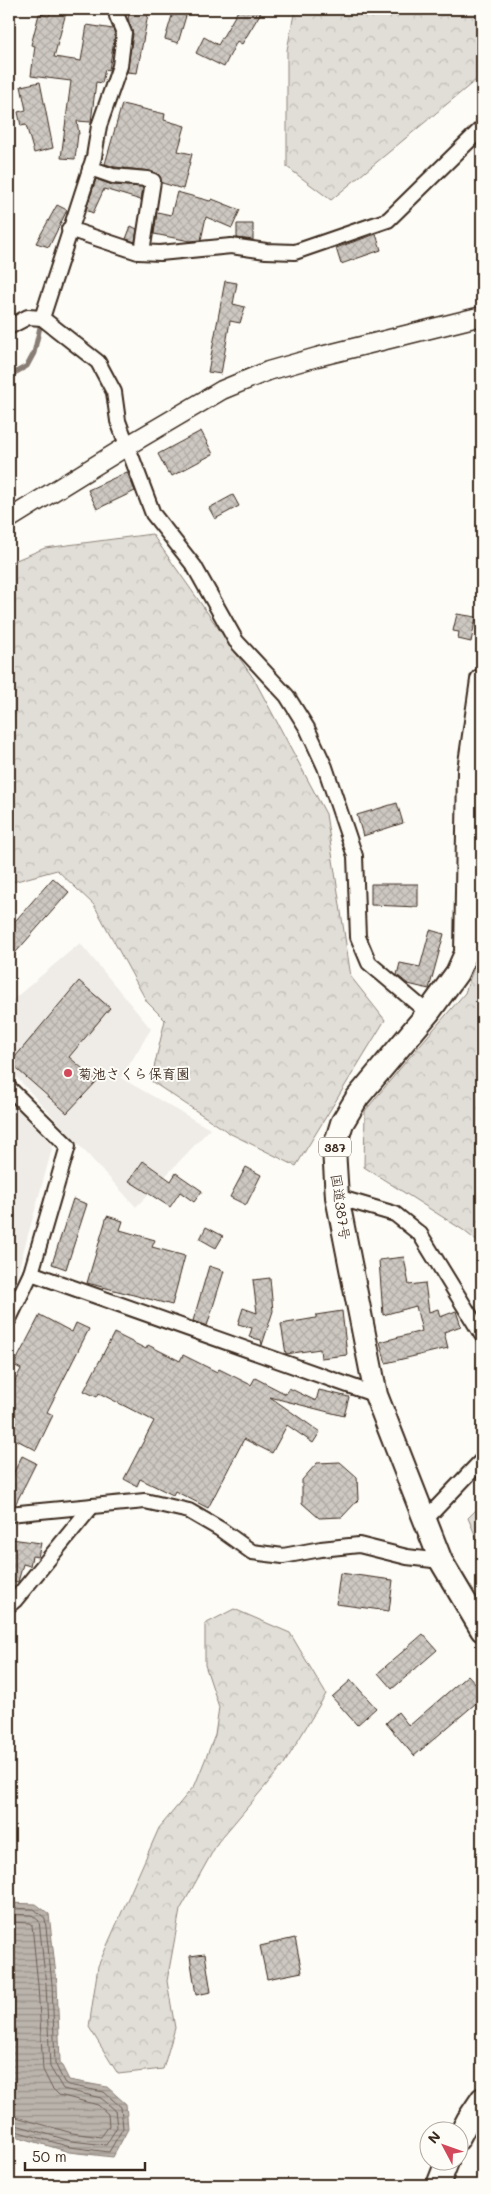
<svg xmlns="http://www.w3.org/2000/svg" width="491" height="2194" viewBox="0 0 491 2194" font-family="Mali,'Klee One',sans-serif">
<defs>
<pattern id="forest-crowns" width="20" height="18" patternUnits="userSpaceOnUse" patternTransform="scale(1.25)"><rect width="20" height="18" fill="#e1ded7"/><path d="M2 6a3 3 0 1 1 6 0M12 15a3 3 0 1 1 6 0" fill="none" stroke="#c2bfb8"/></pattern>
<pattern id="water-rules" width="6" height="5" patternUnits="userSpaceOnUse" patternTransform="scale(1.25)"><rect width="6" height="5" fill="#bbb4ad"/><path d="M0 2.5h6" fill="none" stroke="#99938c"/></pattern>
<pattern id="building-cross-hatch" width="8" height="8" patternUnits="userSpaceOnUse" patternTransform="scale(1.25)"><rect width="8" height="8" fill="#cdc8c2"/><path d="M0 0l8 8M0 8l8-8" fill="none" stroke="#b1aca6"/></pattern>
</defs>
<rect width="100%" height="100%" fill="#fdfcf7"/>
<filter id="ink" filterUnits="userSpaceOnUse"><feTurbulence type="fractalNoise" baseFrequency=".02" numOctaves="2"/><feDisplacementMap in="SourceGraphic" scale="10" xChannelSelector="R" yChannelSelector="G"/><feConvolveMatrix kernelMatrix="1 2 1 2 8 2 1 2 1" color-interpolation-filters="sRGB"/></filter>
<g filter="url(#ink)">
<!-- built -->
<g fill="#efece7">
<polygon points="80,943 151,1029 121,1078 210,1129 136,1207 9,1069 9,1003"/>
<polygon points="9,1100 49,1137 52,1149 16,1278 9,1293"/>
</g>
<!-- forest -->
<g fill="url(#forest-crowns)" stroke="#8e847a">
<polygon points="295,9 482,9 482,75 331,200 287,167 287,50"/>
<polygon points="152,534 254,679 326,814 351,977 385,1020 296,1166 231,1134 151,1081 165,1020 147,1002 94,905 57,870 9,883 9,563 45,548"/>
<polygon points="482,943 482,1254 478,1242 463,1230 364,1167 365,1111 408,1059 465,993"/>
<polygon points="482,1504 482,1551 468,1518"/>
<polygon points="234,1609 290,1633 326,1694 284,1764 218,1842 180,1910 167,1981 175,2028 163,2069 118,2074 89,2027 98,1966 159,1828 195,1785 215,1735 219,1707 205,1665 205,1624"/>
</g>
<!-- water -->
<polygon fill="url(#water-rules)" stroke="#887d74" points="9,1903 36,1904 49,1914 57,1984 60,2062 69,2080 107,2087 126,2104 128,2129 113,2157 69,2152 9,2134"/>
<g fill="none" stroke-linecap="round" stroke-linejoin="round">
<!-- shore -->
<g stroke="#6e6157" stroke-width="1">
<polyline points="9,1908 34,1909 45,1918 52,1984 55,2063 64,2082 68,2085 104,2092 121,2107 123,2128 109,2152 70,2147 9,2129"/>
<polyline points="9,1914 32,1915 39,1921 46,1985 50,2067 63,2089 101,2098 115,2110 117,2127 106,2145 71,2141 9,2123"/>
<polyline points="9,1922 29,1923 32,1925 38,1985 43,2070 52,2088 59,2095 98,2105 108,2114 109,2126 101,2137 72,2133 9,2115"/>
</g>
<!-- stream -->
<polyline stroke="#887d74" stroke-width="5" points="9,376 27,366 34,353 40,327"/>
</g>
<!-- building -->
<g fill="url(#building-cross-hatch)" stroke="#3b2a1e">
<polygon points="52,9 67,9 54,57 81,61 87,25 113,29 115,34 109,70 105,69 102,83 96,82 91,122 77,121 79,134 78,134 75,159 61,158 71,81 31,76 35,46 31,45 39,14 49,16"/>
<polygon points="130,9 149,9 137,73 127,72 133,34 128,19"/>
<polygon points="174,9 188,9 178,43 165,39"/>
<polygon points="239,9 263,9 242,44 237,41 224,67 196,53 204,37 218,45"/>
<polygon points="40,82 53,148 34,153 26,125 21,126 18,112 26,110 21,86"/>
<polygon points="122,104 165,114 164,120 185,126 178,151 192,154 183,189 162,183 159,175 150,171 115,167 105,164"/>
<polygon points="96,179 112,185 143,187 141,200 104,189 93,213 86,210"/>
<polygon points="177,192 210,201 212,199 240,210 232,228 206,217 201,240 190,241 154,234 157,212 171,215"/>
<polygon points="57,205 67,210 49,247 36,243"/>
<polygon points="237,224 253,224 253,240 237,238"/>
<polygon points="131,226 137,229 135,242 126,239"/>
<polygon points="376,234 381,250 341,264 336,248"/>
<polygon points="225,281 237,283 233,304 245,307 240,323 230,321 221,374 208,372"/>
<polygon points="201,431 213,454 172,476 170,472 168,473 158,454"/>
<polygon points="127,472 135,491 97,509 88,490"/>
<polygon points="233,495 239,506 215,519 209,508"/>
<polygon points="457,614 476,617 471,642 458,639 459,632 453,631"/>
<polygon points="397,803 403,823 363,836 357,815"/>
<polygon points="53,878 69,892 9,960 9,928"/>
<polygon points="371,884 418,884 418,907 371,905"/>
<polygon points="430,930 444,934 429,989 408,984 397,975 400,963 420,967"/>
<polygon points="79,981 110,1008 69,1057 97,1081 67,1113 10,1063"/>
<polygon points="143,1161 171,1181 176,1173 202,1191 194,1202 180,1192 170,1207 129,1181"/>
<polygon points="246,1167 261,1175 246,1205 230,1197"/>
<polygon points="73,1199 87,1204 66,1269 52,1264"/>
<polygon points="107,1216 123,1221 120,1230 155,1240 152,1247 185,1256 172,1305 87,1283"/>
<polygon points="206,1227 223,1236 216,1248 200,1239"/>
<polygon points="404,1257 409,1285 425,1283 429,1312 438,1309 440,1317 456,1311 461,1326 444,1332 448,1348 386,1363 380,1342 422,1331 416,1306 383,1315 379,1260"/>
<polygon points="209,1266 224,1271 207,1326 193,1321"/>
<polygon points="270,1278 273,1311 262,1345 261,1340 249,1337 252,1328 238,1324 243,1308 257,1313 253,1280"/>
<polygon points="342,1311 347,1355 321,1358 320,1349 286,1354 281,1324 316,1318 316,1315"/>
<polygon points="40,1315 72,1332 76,1323 89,1329 47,1412 53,1415 36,1450 9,1436 9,1393 21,1369 14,1365"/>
<polygon points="114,1333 146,1349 148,1345 180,1361 183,1355 217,1372 219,1369 251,1385 255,1378 286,1394 289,1388 316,1401 319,1390 349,1397 344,1416 270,1397 320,1432 313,1443 287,1425 272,1453 244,1439 208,1508 175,1491 173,1495 140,1479 137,1486 124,1479 154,1421 99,1393 97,1397 84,1391"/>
<polygon points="22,1456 36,1463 15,1505 9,1505 9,1482"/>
<polygon points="340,1462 357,1477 358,1500 342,1517 319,1518 302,1503 302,1480 317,1463"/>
<polygon points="11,1539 41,1543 38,1557 32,1556 30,1566 23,1564 18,1582 9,1580 9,1553"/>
<polygon points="340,1573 393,1580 389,1611 336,1604"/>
<polygon points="423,1634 437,1650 392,1689 378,1673"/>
<polygon points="468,1675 477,1685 482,1681 482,1698 414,1756 386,1723 398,1712 409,1726"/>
<polygon points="351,1680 376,1708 357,1725 332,1697"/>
<polygon points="295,1938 302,1972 267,1979 260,1946"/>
<polygon points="205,1954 211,1992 196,1995 190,1956"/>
</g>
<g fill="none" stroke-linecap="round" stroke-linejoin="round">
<defs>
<g id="minor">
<polyline points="90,168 113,176 147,179 153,181 142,252"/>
<polyline points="69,229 138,252 160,253 231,246 266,251 295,252 388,220 482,128"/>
<polyline points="42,318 94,157 99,126 120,66 124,33 117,16 116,9"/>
<polyline points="9,327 28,317 42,318 98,362 114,392 118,421 153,514 194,566 236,641 287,696 307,728 325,767 355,856 358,937 369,963 428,1013"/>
<polyline points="9,1088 68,1146 31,1273"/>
<polyline points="337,1197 395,1214 420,1234 482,1335"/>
<polyline points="9,1319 31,1273 376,1395"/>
<polyline points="9,1514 145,1501 189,1511 220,1529 252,1552 283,1556 321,1549 359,1545 407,1557 441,1561"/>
<polyline points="425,1520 482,1460"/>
<polyline points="9,1605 15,1600 92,1506"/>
</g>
<polyline id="tertiary" points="9,519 127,446 222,390 268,371 317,357 482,316"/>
<g id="trunk">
<polyline points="482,680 469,770 466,953 457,973 428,1013 357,1098 342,1123 334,1149 337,1197 376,1395 441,1561 482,1630"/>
<polyline points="458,2139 468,2120 482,2099"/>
<polyline points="438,2185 447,2162"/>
</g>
</defs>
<!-- minor casing -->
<use href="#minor" stroke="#3b2a1e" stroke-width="18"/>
<!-- tertiary casing -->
<use href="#tertiary" stroke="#3b2a1e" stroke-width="21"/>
<!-- trunk casing -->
<use href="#trunk" stroke="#3b2a1e" stroke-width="26"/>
<!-- minor -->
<use href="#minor" stroke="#fdfcf7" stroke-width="14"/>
<!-- tertiary -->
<use href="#tertiary" stroke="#fdfcf7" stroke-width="18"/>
<!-- trunk -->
<use href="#trunk" stroke="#fdfcf7" stroke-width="22"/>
</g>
</g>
<!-- markers -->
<circle fill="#d1495b" stroke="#fdfcf7" stroke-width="2" cx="68" cy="1073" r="5"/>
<g text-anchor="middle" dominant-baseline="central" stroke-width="4" stroke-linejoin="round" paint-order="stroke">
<!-- shield labels -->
<rect fill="#fdfcf7" stroke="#75695f" stroke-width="1" x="319" y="1137.5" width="32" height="19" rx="4"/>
<g font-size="12" font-weight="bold" fill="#3b2a1e">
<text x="335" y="1147">387</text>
</g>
<!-- poi labels -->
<g font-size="14" font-weight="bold" fill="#3b2a1e" stroke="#fdfcf7" text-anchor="start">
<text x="78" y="1073">菊池さくら保育園</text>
</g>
<!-- street labels -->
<g font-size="14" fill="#3b2a1e" stroke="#fdfcf7">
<text transform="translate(341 1207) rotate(82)">国道387号</text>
</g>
</g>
<!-- margin -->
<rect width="491" height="2194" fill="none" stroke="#fdfcf7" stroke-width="30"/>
<rect x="15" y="15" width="461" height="2164" fill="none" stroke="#3b2a1e" stroke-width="2" filter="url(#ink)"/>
<!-- north arrow -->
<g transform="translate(444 2146) rotate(311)"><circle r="24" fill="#fdfcf7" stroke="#afa8a0"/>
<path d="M0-4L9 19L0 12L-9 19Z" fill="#d1495b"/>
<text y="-8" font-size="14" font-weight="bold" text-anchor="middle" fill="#3b2a1e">N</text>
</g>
<!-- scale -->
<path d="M25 2162v8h120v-8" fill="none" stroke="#3b2a1e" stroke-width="2.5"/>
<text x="32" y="2162" font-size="15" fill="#3b2a1e" stroke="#fdfcf7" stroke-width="4" paint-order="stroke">50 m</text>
</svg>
